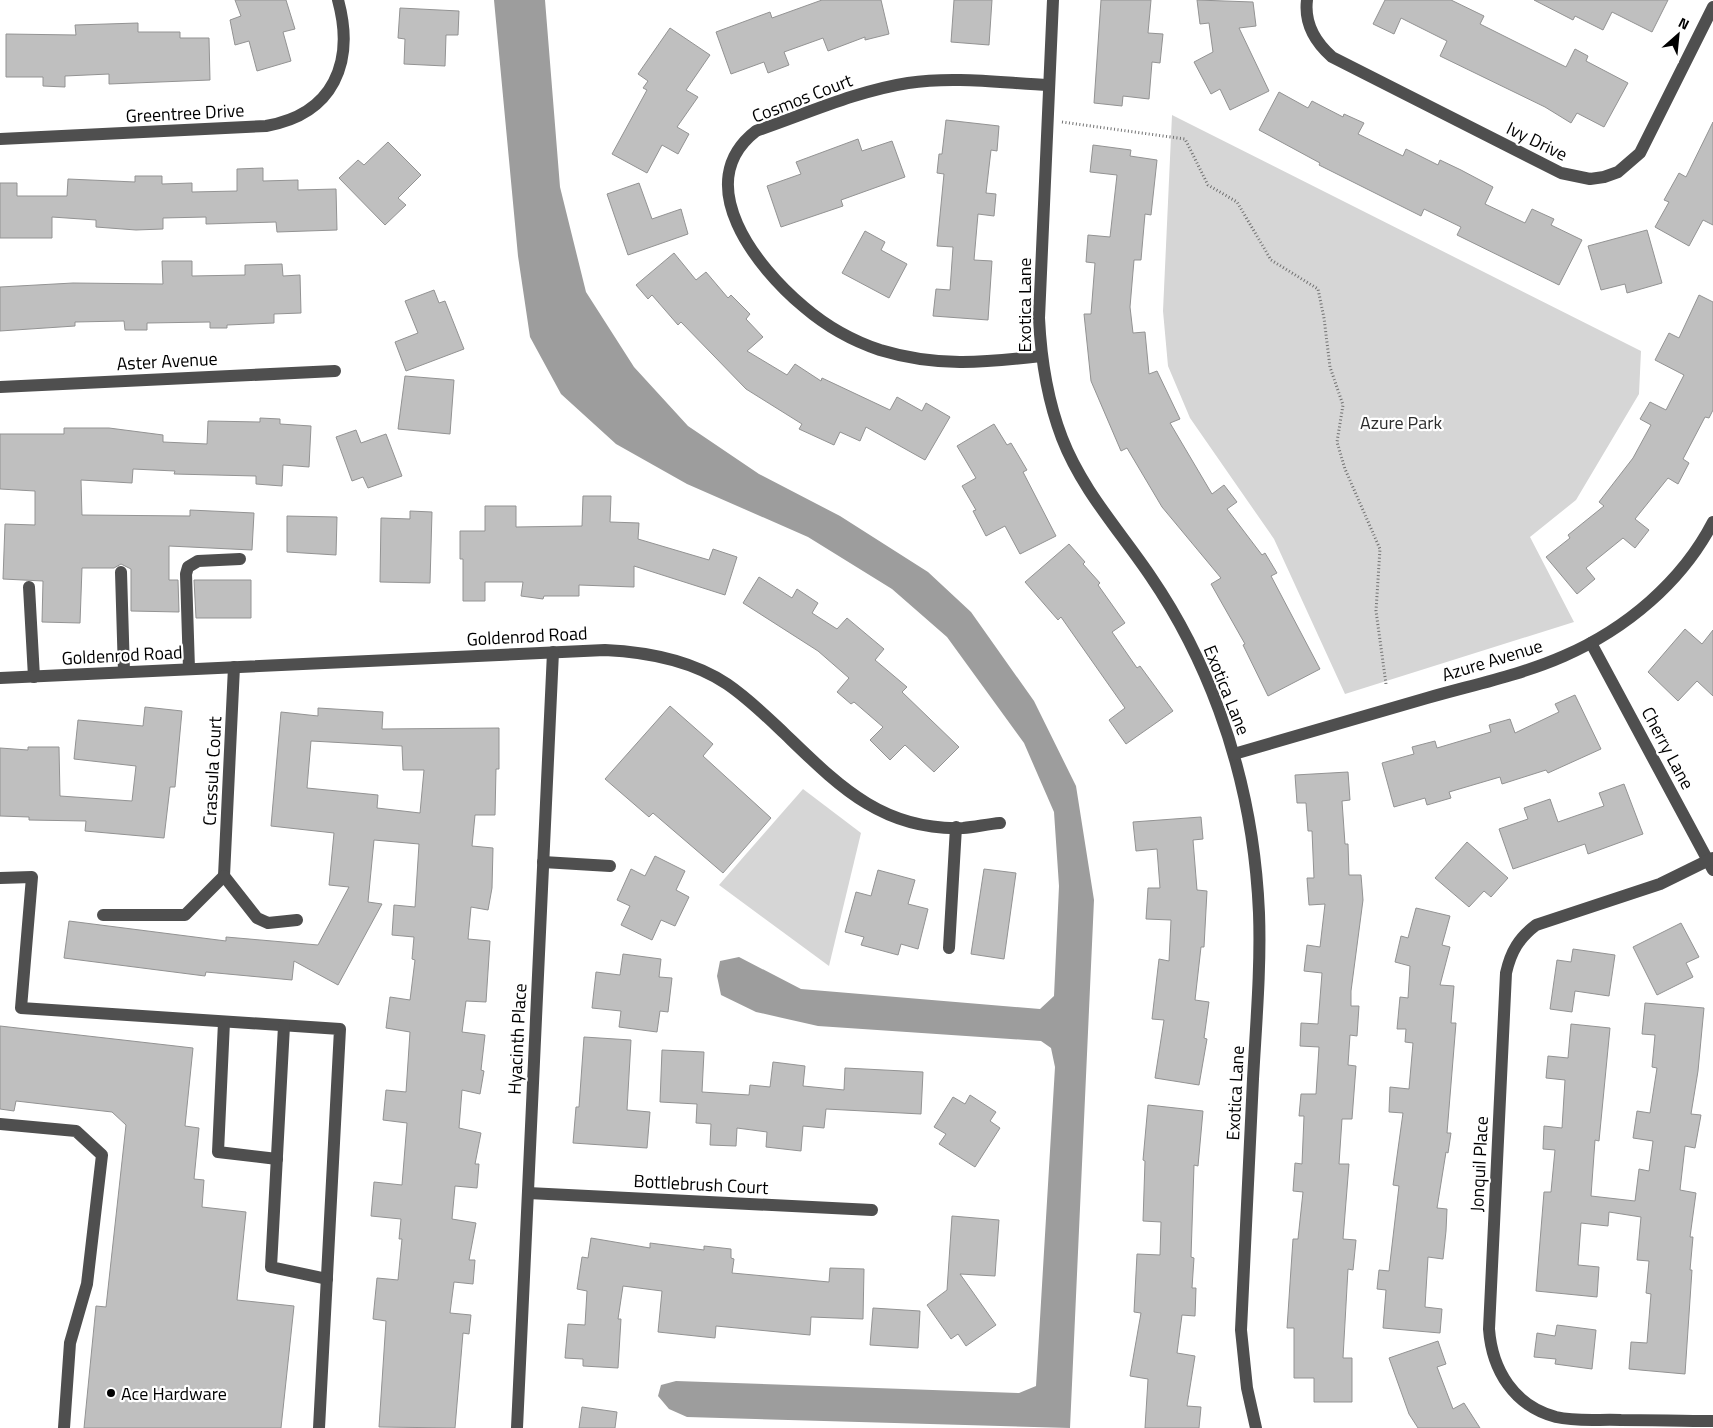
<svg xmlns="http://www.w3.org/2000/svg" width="1713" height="1428" viewBox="0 0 1713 1428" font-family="'Titillium Web',sans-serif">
<rect width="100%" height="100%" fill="#fff"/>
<!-- green -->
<g fill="#d6d6d6">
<polygon points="1172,115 1641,351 1639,394 1576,500 1530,537 1574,622 1345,694 1274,539 1190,418 1168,366 1163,311"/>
<polygon points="803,789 861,833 829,966 719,885"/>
</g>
<!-- water -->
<polygon fill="#9d9d9d" points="494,0 545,0 560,187 586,292 634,367 688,426 759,474 840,516 928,572 971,612 1034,701 1076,786 1094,900 1070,1428 687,1417 669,1409 658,1396 661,1385 676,1381 1019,1393 1036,1386 1055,1067 1051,1048 1041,1041 818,1026 756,1012 721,995 717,976 720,961 739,957 801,989 1040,1009 1054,996 1059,886 1054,812 1024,743 947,637 892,589 808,537 687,484 616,444 561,394 530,337 518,256"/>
<!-- building -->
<g fill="#bfbfbf" stroke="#939393" fill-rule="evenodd">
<polygon points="235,0 286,0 295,29 283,32 291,61 257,71 249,41 235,45 230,20 241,16"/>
<polygon points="822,0 881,0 889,34 865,40 865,37 828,51 823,38 784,52 789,65 768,73 764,62 731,74 716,32 770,12 772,18"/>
<polygon points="954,0 992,0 989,45 951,42"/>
<polygon points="1101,0 1151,0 1148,33 1163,34 1160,63 1152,62 1149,99 1123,96 1122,106 1094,103"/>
<polygon points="1197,0 1253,2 1256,26 1239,28 1269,91 1230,110 1220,89 1211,94 1194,62 1213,52 1209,23 1200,24"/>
<polygon points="1385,0 1451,0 1484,16 1480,24 1566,67 1575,49 1588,56 1586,61 1628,83 1604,127 1577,113 1571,123 1545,107 1440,56 1447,41 1401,18 1394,34 1373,24"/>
<polygon points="1534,0 1668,0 1652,32 1612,12 1603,30 1575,16 1573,20"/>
<polygon points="400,8 459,11 458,35 446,35 445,66 404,64 405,39 398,38"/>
<polygon points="138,23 138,32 180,32 180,38 209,38 210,80 109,84 109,74 65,76 65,87 43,86 43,77 6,77 6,34 76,35 75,25"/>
<polygon points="670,28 710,55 686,90 698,97 677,127 689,134 678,154 662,145 647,173 612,154 647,90 643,88 648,81 638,74"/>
<polygon points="1279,92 1308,108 1312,101 1343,117 1344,114 1364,123 1358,134 1403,156 1406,149 1438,165 1440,160 1461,170 1493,187 1485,204 1525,223 1532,209 1554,219 1551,225 1582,240 1559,285 1457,235 1461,227 1424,209 1421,216 1319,165 1320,163 1259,130"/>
<polygon points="946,120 999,126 997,151 991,150 986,193 996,194 994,216 978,214 974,260 992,261 988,320 933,316 936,289 950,290 953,247 937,246 944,174 937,173 939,154 942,154"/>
<polygon points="1713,122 1713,225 1703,220 1689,246 1655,227 1669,202 1664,200 1679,173 1686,177"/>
<polygon points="858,139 862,151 892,141 905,177 841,200 843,206 781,227 767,186 801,174 796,162"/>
<polygon points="388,142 421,175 398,198 406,205 385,225 339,178 358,160 364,165"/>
<polygon points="1093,145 1131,150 1130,156 1157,160 1151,215 1145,214 1141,260 1134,260 1130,307 1133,333 1145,332 1149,374 1157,371 1180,419 1170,423 1212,494 1224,485 1237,502 1227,509 1262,555 1265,553 1277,573 1271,576 1320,669 1268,696 1243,645 1245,644 1211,584 1221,578 1162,507 1127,448 1121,451 1091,381 1084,314 1091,314 1095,263 1086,262 1088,235 1110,237 1117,175 1090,172"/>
<polygon points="263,168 263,181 298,180 298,190 336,189 337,230 277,232 276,222 206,224 206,217 163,218 163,229 136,230 96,227 96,220 52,217 52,238 0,238 0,183 17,183 17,196 67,196 68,179 135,182 135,176 162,176 162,184 192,183 192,192 237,191 237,169"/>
<polygon points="639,183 652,219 681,209 688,234 628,255 607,194"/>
<polygon points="1647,230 1662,283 1627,293 1625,284 1601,290 1588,246"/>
<polygon points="865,231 885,242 881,250 907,264 889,298 842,273"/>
<polygon points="674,253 696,280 706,272 728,298 731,295 750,314 746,319 763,337 747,351 787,375 795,364 821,381 822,378 890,410 897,397 922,411 926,403 950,417 925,460 866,427 860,441 840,432 834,445 799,429 802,424 746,389 681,322 678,325 652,295 648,299 636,285"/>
<polygon points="162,261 192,261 192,276 245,275 245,265 282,264 283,276 300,275 301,313 274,314 274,323 227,325 227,328 210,328 210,322 147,323 147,330 125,330 124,321 75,322 75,326 0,331 0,287 73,283 163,284"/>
<polygon points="434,290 439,303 445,301 464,349 406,371 395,342 418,333 405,301"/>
<polygon points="1699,295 1713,302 1713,410 1709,418 1705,417 1683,459 1689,463 1678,484 1668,478 1635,519 1649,530 1635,548 1623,538 1586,568 1595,579 1577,594 1546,557 1570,538 1568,535 1604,506 1599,502 1633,458 1651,425 1640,419 1650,402 1666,410 1684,375 1655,360 1669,333 1679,338"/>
<polygon points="405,376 454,380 450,434 398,429"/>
<polygon points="260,418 280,419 280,424 311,426 309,467 283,465 282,486 256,484 256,476 174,474 175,471 133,469 132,483 81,480 82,515 190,516 190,510 254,513 252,550 169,546 169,580 178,580 179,612 131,611 131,569 121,564 114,568 82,568 80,623 42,622 43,581 3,579 5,524 35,525 35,491 0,489 0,434 64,434 64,428 109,428 163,435 163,442 207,444 208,421 260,422"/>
<polygon points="994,424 1007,445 1011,443 1027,470 1023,472 1056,536 1020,554 1005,526 986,536 973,511 976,510 962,486 976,478 957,446"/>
<polygon points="356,430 361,443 386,434 402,476 368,488 363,477 352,481 336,437"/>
<polygon points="583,496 611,496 610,522 639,523 638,539 709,560 713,549 737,557 725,595 634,566 634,587 579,585 579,596 544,596 543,599 521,596 523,582 485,582 485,601 463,601 463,559 460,559 460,531 485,531 485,506 516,506 516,527 582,526"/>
<polygon points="410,511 432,512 430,583 380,582 381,518 410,519"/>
<polygon points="287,516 337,517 336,555 287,552"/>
<polygon points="1069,544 1085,562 1083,564 1100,583 1098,585 1125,623 1112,632 1137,668 1140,666 1173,711 1126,744 1109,720 1125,708 1061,617 1058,620 1025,582"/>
<polygon points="759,577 792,598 797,589 818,603 812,613 837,629 847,618 884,649 875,660 907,687 902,692 959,747 934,772 905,745 890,760 870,740 883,727 854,702 851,704 837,692 849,678 818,651 743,603"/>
<polygon points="194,580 251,580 251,618 196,618"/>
<polygon points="1685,629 1702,644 1713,630 1713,696 1697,681 1678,701 1648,672"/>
<polygon points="1575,695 1601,749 1548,773 1546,770 1502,784 1500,777 1449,792 1451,798 1427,805 1425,798 1394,807 1382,763 1414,754 1412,747 1435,741 1437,748 1491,732 1489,725 1510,719 1515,733 1559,712 1555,704"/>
<polygon points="670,706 713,744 703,756 771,818 723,873 653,813 649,817 605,779"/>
<polygon points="145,707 182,711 175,787 170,787 164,838 85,831 86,821 29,820 29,817 0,816 0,748 28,750 28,747 59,747 60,796 132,801 136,766 74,759 78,720 143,726"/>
<path d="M318 708 383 712 382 729 499 728V769H496L495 815H475L472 846 493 848 492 888 488 910 471 907 468 939 490 941 486 1002 466 1001 462 1032 485 1035 481 1070 484 1071 480 1094 462 1090 459 1128 481 1133 475 1164H479L477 1188 455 1186 452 1219 476 1223 469 1260H475L473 1284 454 1282 450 1313 471 1315 469 1334 463 1333 455 1428 379 1427 386 1321 373 1319 377 1278 398 1280 402 1239H399L401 1219 371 1216 374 1182 402 1185 407 1123 383 1120 386 1090 406 1092 410 1032 386 1028 390 997 410 1000 415 960 412 959 414 937 392 935 394 905 415 907 419 844 374 840 368 902 382 904 338 985 294 961 292 980 206 972 205 976 64 958 69 921 226 941V937L318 945 349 887 329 885 334 833 271 826 281 712 318 716ZM311 741 402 746 403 770H424L420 813 377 808 378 795 307 788Z"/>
<polygon points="1348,772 1350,800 1342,801 1345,844 1348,844 1349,875 1361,875 1363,900 1351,991 1351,1006 1359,1006 1357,1036 1350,1035 1348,1065 1356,1066 1352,1119 1342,1119 1339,1164 1349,1164 1343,1239 1356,1240 1353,1270 1348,1269 1343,1358 1352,1358 1352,1402 1314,1402 1314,1378 1294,1378 1294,1328 1287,1328 1293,1239 1298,1239 1303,1192 1293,1191 1295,1163 1302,1164 1304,1116 1299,1116 1301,1094 1316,1094 1319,1047 1300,1046 1301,1023 1318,1024 1322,973 1304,971 1307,945 1320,947 1325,904 1309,905 1307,878 1314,878 1312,831 1308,831 1306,803 1297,803 1295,775"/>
<polygon points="1624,784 1643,834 1588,854 1585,844 1513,869 1499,829 1528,819 1524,808 1550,799 1558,822 1604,806 1599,793"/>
<polygon points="1201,817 1203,839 1193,840 1197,890 1207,891 1204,947 1201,947 1195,1000 1209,1002 1204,1038 1207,1039 1199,1085 1155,1078 1164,1020 1152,1019 1159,959 1169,961 1171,920 1146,919 1148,888 1160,888 1157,849 1136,851 1133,822"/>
<polygon points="1467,842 1508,878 1491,897 1484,891 1469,907 1435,878"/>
<polygon points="655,856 685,871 676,890 689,897 675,926 661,920 652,940 621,925 630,906 617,900 631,869 645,876"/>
<polygon points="984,869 1016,873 1004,959 971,954"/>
<polygon points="878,870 915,880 908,904 928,909 918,949 901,944 898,955 861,945 864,937 845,932 856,892 871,896"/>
<polygon points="1416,908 1450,916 1442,945 1450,947 1440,985 1454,986 1451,1023 1456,1023 1447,1133 1451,1133 1448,1153 1446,1152 1437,1208 1447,1209 1446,1231 1443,1259 1428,1257 1425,1307 1442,1309 1440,1333 1383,1328 1386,1290 1377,1289 1379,1270 1389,1271 1399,1186 1393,1185 1403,1113 1389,1112 1390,1087 1409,1089 1413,1043 1405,1042 1406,1029 1397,1029 1400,997 1408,998 1410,966 1395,962 1401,936 1408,938"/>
<polygon points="1681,923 1699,957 1686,963 1693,977 1657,995 1633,947"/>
<polygon points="1573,949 1615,955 1609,996 1575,991 1572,1012 1550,1009 1557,960 1571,962"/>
<polygon points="623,954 661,959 659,977 672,978 668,1012 660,1011 657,1032 619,1027 621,1011 592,1008 596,972 620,975"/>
<polygon points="1645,1003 1704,1008 1698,1071 1691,1114 1701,1115 1695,1148 1685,1146 1680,1190 1696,1193 1690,1237 1693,1237 1690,1270 1692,1270 1685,1374 1629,1369 1631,1342 1647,1343 1651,1294 1646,1293 1649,1261 1637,1260 1641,1217 1609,1212 1608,1226 1581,1223 1578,1265 1599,1267 1597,1297 1536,1291 1544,1192 1551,1192 1555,1150 1543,1149 1544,1126 1562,1128 1565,1080 1546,1078 1548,1056 1568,1058 1571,1024 1610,1028 1599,1141 1595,1140 1591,1196 1635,1201 1639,1169 1649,1171 1653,1141 1633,1138 1637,1111 1650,1113 1657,1068 1652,1067 1655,1035 1642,1034"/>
<polygon points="0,1026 193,1048 185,1126 199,1128 194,1179 204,1180 202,1207 246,1212 237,1300 294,1306 281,1428 84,1428 96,1306 106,1307 126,1125 112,1112 16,1101 14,1111 0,1109"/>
<polygon points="584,1037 631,1040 627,1110 650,1112 647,1148 573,1143 576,1107 579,1107"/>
<polygon points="662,1050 704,1052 702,1092 749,1095 750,1085 770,1087 773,1062 805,1066 803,1086 844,1090 845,1068 923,1072 921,1114 826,1109 824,1128 803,1126 801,1151 766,1147 767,1132 737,1128 736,1146 710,1145 711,1124 696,1123 697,1104 660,1102"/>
<polygon points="970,1095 996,1112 990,1121 1000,1128 975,1167 939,1144 946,1134 934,1127 953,1097 965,1104"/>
<polygon points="1148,1105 1203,1111 1198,1166 1194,1165 1191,1257 1194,1258 1192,1288 1196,1288 1195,1316 1182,1315 1177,1353 1195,1356 1187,1406 1201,1407 1199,1428 1145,1428 1148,1379 1130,1376 1141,1313 1134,1312 1137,1254 1160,1255 1161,1222 1143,1221 1145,1161 1143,1160"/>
<polygon points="952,1216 999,1220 995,1276 960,1274 996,1325 966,1346 958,1334 951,1339 927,1305 947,1290"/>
<polygon points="591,1238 650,1248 650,1243 704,1250 704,1246 731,1249 731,1258 734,1259 732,1273 829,1282 830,1268 864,1269 863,1319 811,1317 810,1335 716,1326 715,1338 658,1332 662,1291 623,1286 618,1319 621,1319 618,1368 583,1366 583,1359 565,1358 568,1324 585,1325 587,1291 577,1289 582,1257 588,1258"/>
<polygon points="873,1308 920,1311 918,1348 870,1345"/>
<polygon points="1557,1325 1596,1330 1592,1369 1555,1364 1556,1359 1534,1357 1537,1333 1555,1336"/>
<polygon points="1438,1341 1446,1364 1437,1367 1453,1409 1464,1403 1480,1428 1418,1428 1409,1414 1389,1358"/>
<polygon points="582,1407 617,1412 615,1428 579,1428"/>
</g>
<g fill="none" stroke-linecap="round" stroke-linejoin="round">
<!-- path -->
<polyline stroke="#717171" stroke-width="3" stroke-dasharray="1 2.5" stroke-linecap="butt" points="1062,122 1185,139 1208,185 1237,202 1271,260 1318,289 1324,318 1330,367 1343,405 1337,442 1345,469 1380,549 1376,611 1386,684"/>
<!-- minor -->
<g stroke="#4f4f4f" stroke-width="12">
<path d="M1053 0 1039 318C1041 360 1047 399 1062 438 1082 490 1120 531 1151 577 1179 618 1202 664 1219 710 1243 775 1256 844 1259 913 1261 968 1256 1024 1253 1079 1249 1162 1245 1246 1241 1330L1247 1388 1256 1428"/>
<path d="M1307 0C1304 24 1315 42 1332 57L1561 173 1590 179 1604 177 1618 172 1640 153 1713 7"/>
<path d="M0 139 266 126C334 114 355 62 338 0"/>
<path d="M1041 356C983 363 936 367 880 350 853 341 825 325 804 307 757 268 689 183 756 131 806 114 856 91 908 83 954 76 1003 83 1049 85"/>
<polyline points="0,387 335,371"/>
<polyline points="121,572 124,672"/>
<polyline points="29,587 34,677"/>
<polyline points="1591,643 1713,870"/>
<polyline points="189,669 186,574 188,567 198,561 240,559"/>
<path d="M0 678 605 650C648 652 691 660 727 684 749 699 766 716 785 734 838 785 882 831 963 828 975 827 988 824 1000 823"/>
<path d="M1234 754C1298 736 1362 717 1427 698 1472 685 1521 675 1564 656 1626 629 1682 582 1713 522"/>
<path d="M1713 858 1660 884 1536 925C1519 938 1511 951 1506 973L1489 1329C1492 1370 1514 1406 1556 1417 1577 1422 1600 1419 1621 1420 1652 1420 1682 1421 1713 1421"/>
<polyline points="543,862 610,866"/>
<polyline points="224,876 234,667"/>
<polyline points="224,876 257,918 268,923 297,920"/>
<polyline points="0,878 32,877 21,1008 340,1029 319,1428"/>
<polyline points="103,915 185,915 224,876"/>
<polyline points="949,948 956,827"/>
<polyline points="224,1022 218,1152 277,1159"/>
<polyline points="284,1026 271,1267 327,1279"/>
<polyline points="0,1124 76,1131 102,1155 87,1284 70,1343 64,1428"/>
<polyline points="528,1193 872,1210"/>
<polyline points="517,1428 553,652"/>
</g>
</g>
<!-- markers -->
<circle fill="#000" stroke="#fff" stroke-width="2" cx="111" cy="1393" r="5"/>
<g text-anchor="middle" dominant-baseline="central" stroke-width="4.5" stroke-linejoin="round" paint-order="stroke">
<!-- street labels -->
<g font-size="18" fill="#000" stroke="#fff">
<text transform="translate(802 98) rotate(-21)">Cosmos Court</text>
<text transform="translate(185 113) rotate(-3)">Greentree Drive</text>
<text transform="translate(1537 141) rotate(26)">Ivy Drive</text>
<text transform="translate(1024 305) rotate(-90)">Exotica Lane</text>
<text transform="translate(167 361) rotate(-3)">Aster Avenue</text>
<text transform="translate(527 636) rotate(-3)">Goldenrod Road</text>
<text transform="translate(122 655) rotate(-3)">Goldenrod Road</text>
<text transform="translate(1492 660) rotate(-17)">Azure Avenue</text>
<text transform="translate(1227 690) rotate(68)">Exotica Lane</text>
<text transform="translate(1668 748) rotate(62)">Cherry Lane</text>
<text transform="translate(212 771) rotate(-87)">Crassula Court</text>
<text transform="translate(517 1039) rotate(-87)">Hyacinth Place</text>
<text transform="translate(1235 1093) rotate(-87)">Exotica Lane</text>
<text transform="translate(1479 1164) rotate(-87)">Jonquil Place</text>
<text transform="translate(701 1184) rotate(3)">Bottlebrush Court</text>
</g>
<!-- park labels -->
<g font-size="18" fill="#2d2d2d" stroke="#fff">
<text x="1401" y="422">Azure Park</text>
</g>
<!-- poi labels -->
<g font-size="18" fill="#000" stroke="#fff" text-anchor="start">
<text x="121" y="1393">Ace Hardware</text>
</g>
</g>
<!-- north arrow -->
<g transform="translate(1678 35) rotate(27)" stroke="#ffffff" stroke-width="4" paint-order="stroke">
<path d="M0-4L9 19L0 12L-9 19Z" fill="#000000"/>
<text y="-8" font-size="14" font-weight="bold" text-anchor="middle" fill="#000000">N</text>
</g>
</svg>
